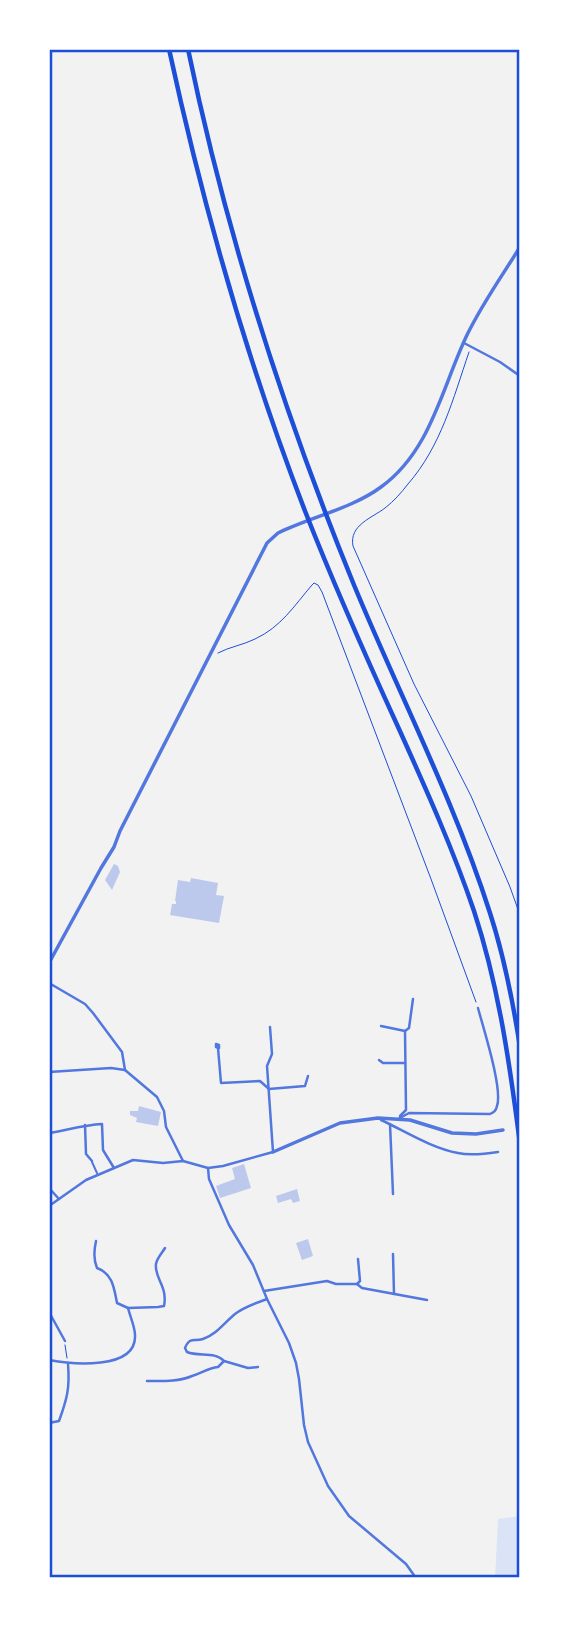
<svg xmlns="http://www.w3.org/2000/svg" width="569" height="1627" viewBox="0 0 569 1627" font-family="Lora,serif">
<rect width="100%" height="100%" fill="#f2f2f2"/>
<!-- green -->
<polygon fill="#dbe4f7" points="520,1516 520,1578 495,1578 498,1519"/>
<!-- building -->
<g fill="#bdc9ec">
<polygon points="114,864 118,866 120,872 112,890 105,880"/>
<polygon points="191,878 218,883 216,895 224,896 219,923 170,915 172,904 176,904 176,901 175,901 178,880 190,882"/>
<polygon points="139,1106 161,1112 158,1126 136,1122 137,1118 130,1115 130,1111 138,1111"/>
<polygon points="244,1164 251,1188 220,1198 216,1186 235,1179 232,1168"/>
<polygon points="297,1189 300,1201 293,1203 291,1199 278,1203 276,1196"/>
<polygon points="308,1239 313,1256 302,1260 296,1243"/>
</g>
<g fill="none" stroke-linecap="round" stroke-linejoin="round">
<!-- path -->
<g stroke="#1d4ed8" stroke-width="1">
<path d="M469 352C453 399 441 446 408 484 401 493 394 501 385 508 372 518 349 525 353 546L414 684 471 796 510 887 520 915"/>
<path d="M218 653C229 647 243 645 255 639 281 627 294 606 312 585L314 583 318 585 322 592 431 879 476 1002"/>
<polyline points="65,1345 67,1358"/>
</g>
<!-- pedestrian -->
<polyline stroke="#5277de" stroke-width="2" points="92,1162 97,1173"/>
<!-- minor -->
<g stroke="#5277de" stroke-width="2.5">
<polyline points="464,343 500,362 520,376"/>
<polyline points="49,983 85,1004 93,1013 122,1052 125,1070"/>
<polyline points="381,1026 405,1031 406,1110 400,1116"/>
<polyline points="405,1031 409,1028 413,999"/>
<polygon points="216,1044 219,1045 219,1048 216,1047"/>
<polyline points="218,1048 221,1083 260,1081 269,1089 305,1086 308,1076"/>
<polyline points="379,1060 383,1063 405,1063"/>
<polyline points="125,1070 157,1097 164,1111 166,1127 183,1161"/>
<polyline points="49,1072 111,1068 125,1070"/>
<polyline points="49,1097 51,1072"/>
<polyline points="49,1109 50,1132"/>
<path d="M398 1119 409 1113 490 1114C494 1112 496 1111 497 1106 503 1089 483 1027 478 1008"/>
<path d="M381 1120C405 1131 431 1148 458 1153 471 1156 485 1154 498 1152"/>
<polyline points="390,1124 393,1194"/>
<polyline points="85,1125 86,1154 92,1161"/>
<path d="M49 1133C67 1130 84 1125 102 1124L103 1150 114 1168"/>
<polyline points="208,1168 209,1179 229,1225 253,1265 267,1299 289,1343 296,1363 299,1379 304,1425 308,1442 328,1486 349,1516 406,1564 416,1578"/>
<polyline points="49,1188 59,1199"/>
<polyline points="49,1206 86,1180 133,1160 163,1163 183,1161 208,1168 223,1166 273,1152 267,1066 272,1054 270,1027"/>
<path d="M96 1241C94 1250 93 1259 97 1268 113 1274 114 1288 117 1303L128 1308"/>
<polyline points="393,1254 394,1294"/>
<polyline points="357,1284 360,1281 358,1259"/>
<polyline points="264,1291 327,1281 336,1284 357,1284 362,1288 427,1300"/>
<polyline points="49,1312 65,1341"/>
<path d="M49 1360C70 1364 137 1371 135 1335 135 1327 130 1316 128 1308L158 1307 164 1306C168 1286 154 1278 156 1264 157 1258 162 1253 165 1248"/>
<polyline points="224,1361 248,1368 258,1367"/>
<path d="M147 1381C162 1381 178 1382 192 1376 202 1373 208 1368 218 1367L224 1361C215 1351 199 1357 187 1352L185 1348C190 1336 194 1342 203 1339 216 1335 225 1322 235 1314 244 1307 256 1303 267 1299"/>
<path d="M49 1423 59 1421C67 1399 70 1388 68 1364"/>
</g>
<!-- tertiary -->
<g stroke="#5277de" stroke-width="3.5">
<path d="M49 963 101 868 114 847 120 831 267 543 278 533C311 517 353 508 381 487 431 451 442 387 467 335 482 304 502 276 520 247"/>
<polyline points="273,1152 340,1123 378,1118 410,1120 452,1133 476,1134 503,1130"/>
</g>
<!-- motorway -->
<g stroke="#1d4ed8" stroke-width="4.5">
<path d="M169 49C203 206 247 361 305 511 334 585 366 657 399 729 426 789 453 849 474 911 499 987 510 1066 520 1144"/>
<path d="M188 49C226 233 283 411 354 585 399 694 454 800 490 913 504 956 513 1002 520 1047"/>
</g>
</g>
<!-- border -->
<rect width="569" height="1627" fill="none" stroke="#ffffff" stroke-width="102"/>
<rect x="51" y="51" width="467" height="1525" fill="none" stroke="#1d4ed8" stroke-width="2.5"/>
</svg>
